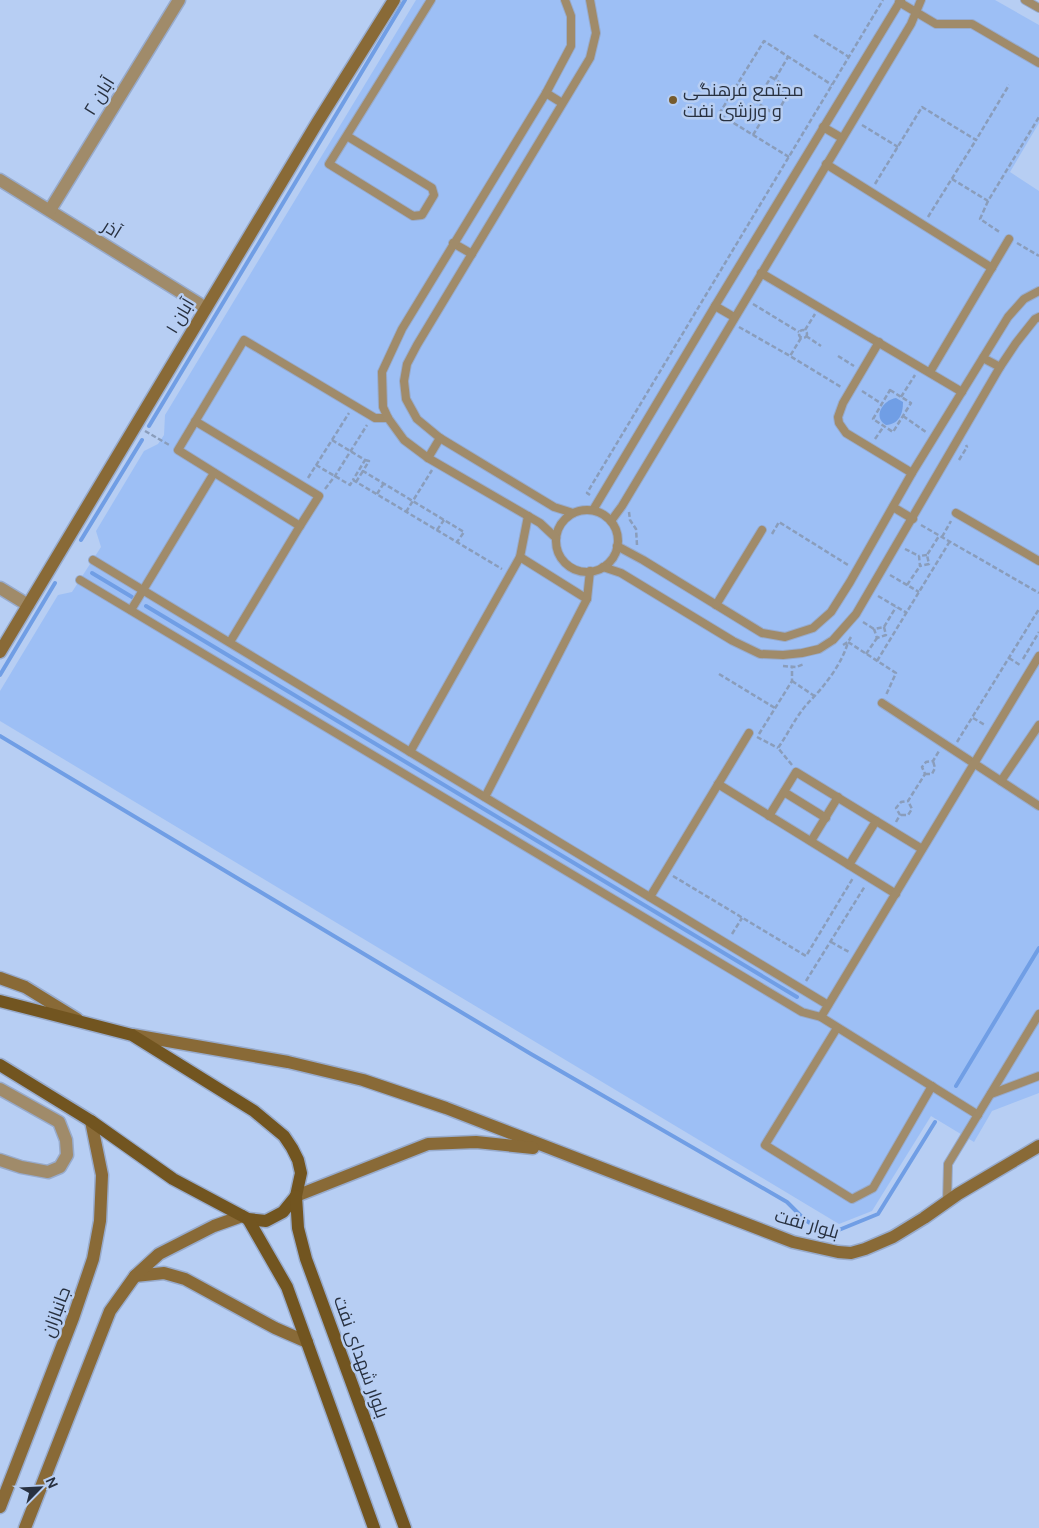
<svg xmlns="http://www.w3.org/2000/svg" width="1039" height="1528" viewBox="0 0 1039 1528" font-family="'DM Sans',Cairo,sans-serif">
<rect width="100%" height="100%" fill="#b7cef3"/>
<!-- green -->
<polygon fill="#9dbff5" points="416,0 995,0 1039,25 1039,123 1010,172 1039,191 1039,1093 992,1111 974,1142 931,1116 872,1211 839,1224 0,721 0,691 58,595 72,592 101,547 96,531 144,451 158,444 164,435 165,415"/>
<!-- water -->
<path fill="#709ee5" d="M896 398 903 402C903 414 899 424 886 425 872 417 883 400 896 398Z"/>
<g fill="none" stroke-linecap="round" stroke-linejoin="round">
<!-- stream -->
<g stroke="#709ee5" stroke-width="4">
<polyline points="149,426 405,0"/>
<polyline points="81,540 142,440"/>
<polyline points="92,573 132,597"/>
<polyline points="146,606 797,997"/>
<polyline points="0,675 55,583"/>
<polyline points="0,736 531,1054 787,1202 805,1220 829,1234 878,1214 935,1122"/>
<polyline points="956,1086 1039,948"/>
</g>
<defs>
<g id="lane">
<polyline points="1025,0 1039,8"/>
<polyline points="899,2 936,24 972,24 1039,63"/>
<polyline points="546,93 562,103"/>
<polyline points="823,127 842,138"/>
<polyline points="347,136 432,188 434,195 422,215 413,216 329,164 431,0"/>
<polyline points="826,164 992,268"/>
<polyline points="453,243 472,254"/>
<polyline points="761,273 962,392"/>
<polyline points="715,306 734,317"/>
<polyline points="879,342 843,403 838,417 839,423 846,433 912,473"/>
<polyline points="983,358 1000,367"/>
<polyline points="930,372 1009,239"/>
<polyline points="195,421 319,496 300,526 178,450 244,340 375,418 388,418"/>
<polyline points="428,458 440,438"/>
<polyline points="893,507 913,519"/>
<polyline points="593,510 715,306 901,0"/>
<circle cx="587" cy="541" r="31"/>
<polyline points="573,513 554,507 440,438 417,419 406,399 404,381 407,364 417,345 590,58 596,33 590,0"/>
<polyline points="956,513 1039,561"/>
<polyline points="611,521 622,506 911,24 921,0"/>
<polyline points="556,538 540,523 428,458 404,440 388,418 383,407 382,372 402,329 546,93 571,46 571,16 565,0"/>
<polyline points="617,546 643,560 762,633 785,637 813,628 831,612 850,582 912,473 1008,317 1024,299 1039,291"/>
<polyline points="520,557 587,599"/>
<polyline points="93,560 828,1005"/>
<polyline points="603,567 621,573 733,641 760,654 783,655 802,653 819,649 833,640 856,614 1000,367 1016,343 1035,319 1039,317"/>
<polyline points="80,580 802,1012 821,1017 978,1115"/>
<polyline points="716,605 762,530"/>
<polyline points="131,610 214,473"/>
<polyline points="230,642 300,526"/>
<polyline points="882,703 1039,806"/>
<polyline points="410,752 520,557 528,516"/>
<polyline points="1001,781 1039,725"/>
<polyline points="718,784 896,894"/>
<polyline points="784,792 826,818"/>
<polyline points="485,797 587,599 590,571"/>
<polyline points="769,816 796,772 922,849"/>
<polyline points="811,841 838,797"/>
<polyline points="849,865 876,821"/>
<polyline points="650,897 749,733"/>
<polyline points="821,1017 1039,656"/>
<polyline points="837,1028 765,1145 852,1199 873,1188 932,1086"/>
<polyline points="991,1094 1039,1076"/>
<polyline points="947,1202 948,1164 1039,1014"/>
</g>
<g id="street">
<polyline points="0,180 206,308"/>
<polyline points="50,210 179,0"/>
<polyline points="0,588 28,605"/>
<polyline points="0,1089 59,1122 66,1140 67,1155 60,1167 48,1172 21,1167 0,1160"/>
</g>
<g id="secondary">
<polyline points="0,652 317,123 394,0"/>
<polyline points="0,978 25,987 77,1019"/>
<polyline points="133,1035 288,1062 363,1080 446,1108 793,1242 838,1252 851,1253 865,1249 893,1237 924,1218 958,1194 1039,1146"/>
<polyline points="296,1196 428,1144 476,1142 533,1148"/>
<polyline points="135,1276 164,1273 185,1279 275,1328 307,1342"/>
<polyline points="0,1507 73,1318 93,1259 100,1221 102,1175 91,1121"/>
<polyline points="25,1528 110,1311 135,1276 159,1254 214,1226 242,1216"/>
</g>
<g id="primary">
<polyline points="0,1001 132,1035 254,1111 284,1136 292,1148 298,1160 301,1173 296,1196 283,1212 266,1221 248,1219 173,1179 91,1121 0,1065"/>
<polyline points="296,1196 298,1228 306,1259 405,1528"/>
<polyline points="248,1219 287,1287 374,1528"/>
</g>
</defs>
<!-- lane casing -->
<use href="#lane" stroke="#98abcc" stroke-width="10"/>
<!-- street casing -->
<use href="#street" stroke="#98abcc" stroke-width="15"/>
<!-- secondary casing -->
<use href="#secondary" stroke="#98abcc" stroke-width="15"/>
<!-- primary casing -->
<use href="#primary" stroke="#98abcc" stroke-width="15"/>
<!-- path -->
<g stroke="#8a9dbb" stroke-width="2.5" stroke-dasharray="5 2.5" stroke-linecap="butt">
<polyline points="814,35 849,57"/>
<polygon points="771,77 779,82 785,99 776,115 756,102"/>
<polyline points="775,79 788,57"/>
<polyline points="862,125 898,147"/>
<polyline points="753,135 768,110"/>
<polyline points="789,157 719,114 764,41 832,85"/>
<polyline points="952,179 988,201 1039,117"/>
<polyline points="875,184 922,107 976,140 1009,85"/>
<polyline points="988,201 980,219 1001,233"/>
<polyline points="928,217 976,140"/>
<polyline points="1017,243 1039,256"/>
<polyline points="753,304 799,332"/>
<polyline points="739,327 790,356"/>
<circle cx="803" cy="334" r="4"/>
<polyline points="805,330 815,314"/>
<polyline points="806,336 821,346"/>
<polyline points="801,338 790,356 841,387"/>
<polyline points="838,356 854,366"/>
<polygon points="890,390 911,403 893,432 873,419"/>
<polyline points="862,391 882,404"/>
<polyline points="901,397 915,375"/>
<polyline points="903,416 926,432"/>
<polyline points="145,431 171,446"/>
<polyline points="875,439 884,426"/>
<polyline points="332,440 365,460 353,480"/>
<polyline points="365,460 369,461 363,471 464,532 457,542"/>
<polyline points="959,460 967,447 966,445"/>
<polyline points="316,465 350,485 353,480 502,569"/>
<polyline points="308,478 349,413"/>
<polyline points="356,482 363,471"/>
<polyline points="325,489 335,476 367,425"/>
<polyline points="377,494 384,483"/>
<polyline points="590,495 587,493 883,0"/>
<polyline points="406,512 432,470"/>
<polyline points="629,512 630,520 636,529 637,545"/>
<polyline points="921,525 1039,593"/>
<polyline points="437,530 444,520"/>
<polyline points="772,534 779,522 848,565"/>
<polyline points="942,537 951,521"/>
<polyline points="905,549 919,556"/>
<polyline points="927,555 919,556 920,566 929,564 927,555 939,536"/>
<polyline points="890,575 919,592"/>
<polyline points="907,585 920,566"/>
<polyline points="878,596 907,613"/>
<polyline points="863,622 874,629"/>
<polyline points="884,627 886,635 877,638 874,629 884,627 896,607"/>
<polyline points="843,645 848,642 851,637"/>
<polyline points="866,654 877,638"/>
<polyline points="1009,658 1020,665"/>
<polyline points="1023,659 1039,632"/>
<polyline points="877,661 950,541"/>
<polyline points="783,666 796,667 804,664"/>
<polyline points="719,674 775,708"/>
<polyline points="792,681 816,697"/>
<polyline points="973,718 985,725"/>
<polyline points="759,734 792,681 792,667"/>
<polyline points="757,737 778,748"/>
<polyline points="957,742 1039,609"/>
<path d="M792 765 778 748C788 734 796 716 808 703 824 687 842 664 848 642L896 673 886 695"/>
<polyline points="925,774 932,774 935,768 933,761"/>
<polyline points="901,815 908,815 912,809 908,801"/>
<polyline points="896,822 900,815 896,808 901,802 908,801 925,774 922,767 926,762 933,761 939,751"/>
<polyline points="673,876 806,956 853,878"/>
<polyline points="732,934 742,918"/>
<polyline points="831,942 849,952"/>
<polyline points="806,981 865,886"/>
</g>
<!-- lane -->
<use href="#lane" stroke="#a08b6a" stroke-width="8"/>
<!-- street -->
<use href="#street" stroke="#a08b6a" stroke-width="12"/>
<!-- secondary -->
<use href="#secondary" stroke="#896a37" stroke-width="12"/>
<!-- primary -->
<use href="#primary" stroke="#725520" stroke-width="12"/>
</g>
<!-- markers -->
<circle fill="#765b2d" stroke="#b7cef3" stroke-width="2" cx="673" cy="100" r="5"/>
<g text-anchor="middle" dominant-baseline="central" stroke-width="5" stroke-linejoin="round" paint-order="stroke">
<!-- poi labels -->
<g font-size="18" fill="#283140" stroke="#b7cef3" text-anchor="start">
<text x="683" y="90">مجتمع فرهنگى<tspan x="683" dy="21">و ورزشى نفت</tspan></text>
</g>
<!-- street labels -->
<g font-size="18" fill="#283140" stroke="#b7cef3">
<text transform="translate(99 96) rotate(-58)">آبان ۲</text>
<text transform="translate(112 229) rotate(32)">آذر</text>
<text transform="translate(180 316) rotate(-59)">آبان ۱</text>
<text transform="translate(807 1224) rotate(16)">بلوار نفت</text>
<text transform="translate(56 1312) rotate(-70)">جانبازان</text>
<text transform="translate(361 1357) rotate(70)">بلوار شهدای نفت</text>
</g>
</g>
<!-- north arrow -->
<g transform="translate(40 1488) rotate(66)" stroke="#b7cef3" stroke-width="4" paint-order="stroke">
<path d="M0-4L9 19L0 12L-9 19Z" fill="#283140"/>
<text y="-8" font-size="14" font-weight="bold" text-anchor="middle" fill="#283140">N</text>
</g>
</svg>
